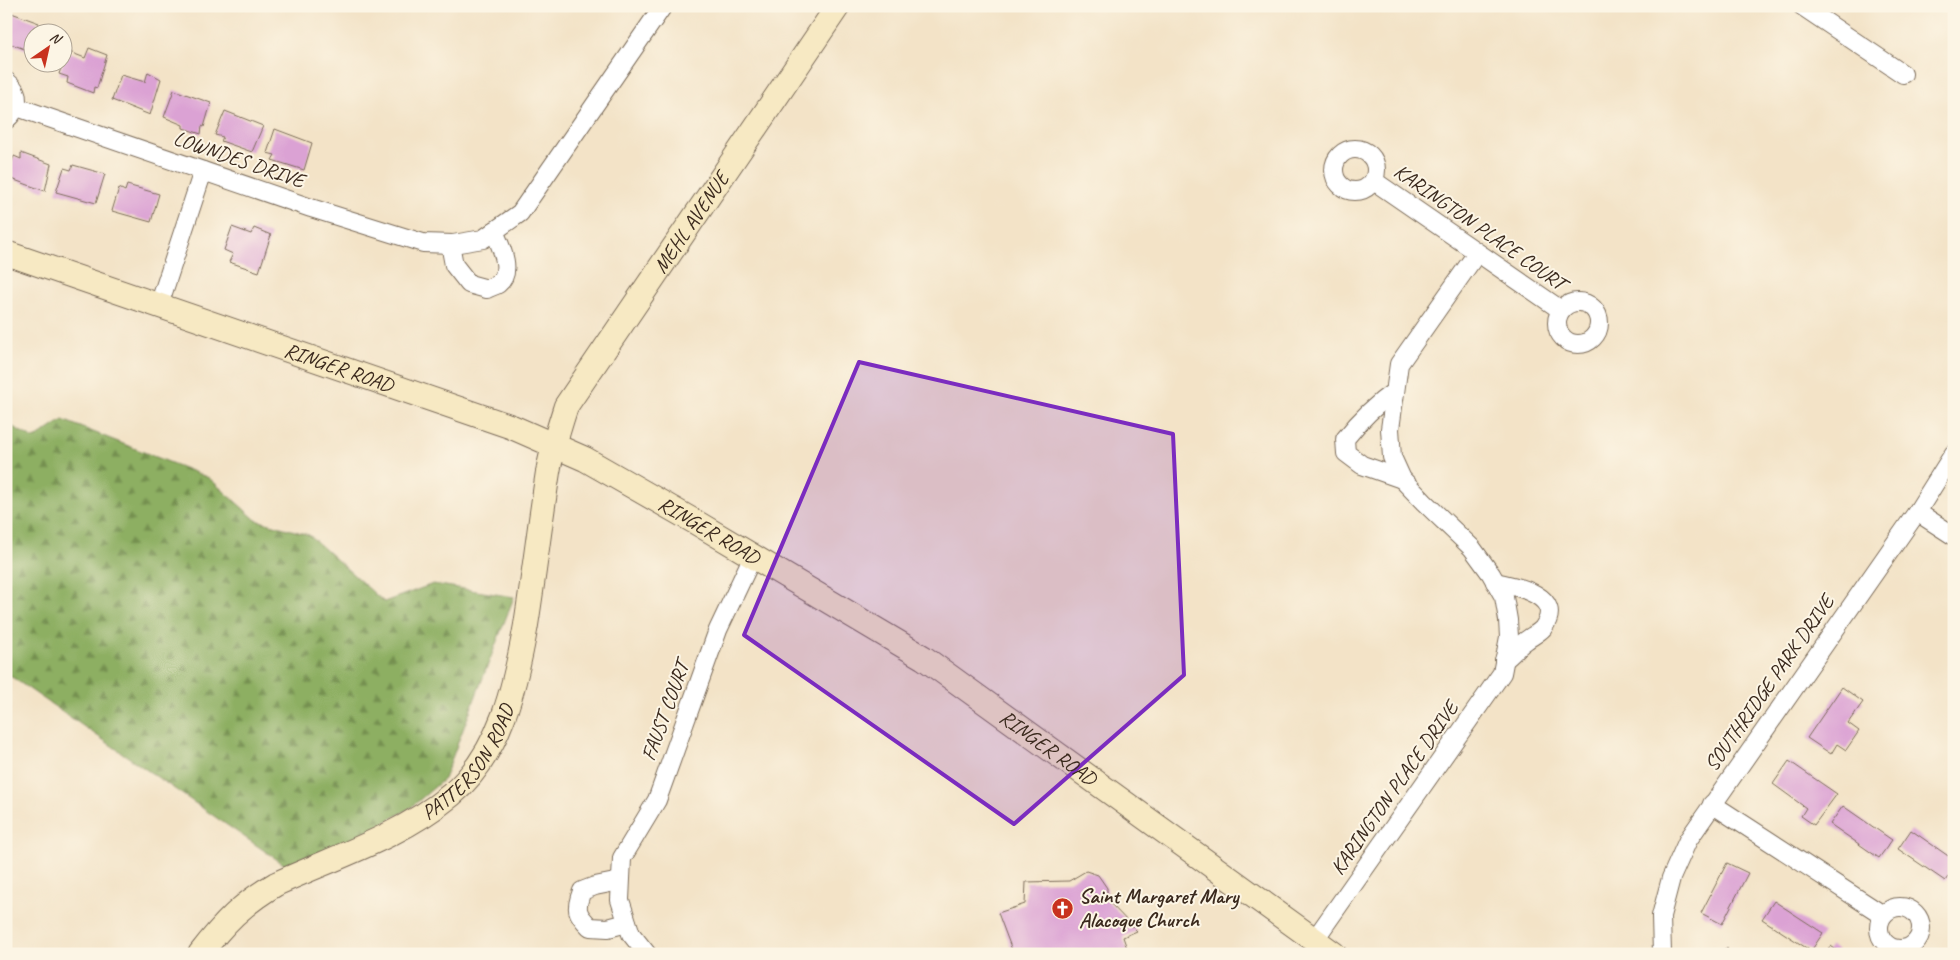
<svg xmlns="http://www.w3.org/2000/svg" width="1960" height="960" viewBox="0 0 1960 960" font-family="Caveat,sans-serif">
<defs>
<pattern id="forest-firs" width="22" height="20" patternUnits="userSpaceOnUse" patternTransform="scale(1.25)"><rect width="22" height="20" fill="#8daf62"/><path d="M5 1l3.5 6h-7zM16 11l3.5 6h-7z" fill="#748f50"/></pattern>
</defs>
<rect width="100%" height="100%" fill="#fcf5e5"/>
<filter id="ink" filterUnits="userSpaceOnUse"><feTurbulence type="fractalNoise" baseFrequency=".02" numOctaves="2"/><feDisplacementMap in="SourceGraphic" scale="10" xChannelSelector="R" yChannelSelector="G"/><feConvolveMatrix kernelMatrix="1 2 1 2 8 2 1 2 1" color-interpolation-filters="sRGB"/></filter>
<filter id="wash" filterUnits="userSpaceOnUse"><feTurbulence type="fractalNoise" baseFrequency=".0096" numOctaves="4" result="noise"/><feDisplacementMap in="SourceGraphic" scale="20" xChannelSelector="R" yChannelSelector="G"/><feGaussianBlur stdDeviation="1.12" result="paint"/><feColorMatrix in="noise" values="0 0 0 0 0 0 0 0 0 0 0 0 0 0 0 0 0 1.4 0 .05"/><feComposite in="paint" operator="in"/></filter>
<g filter="url(#wash)">
<rect width="100%" height="100%" fill="#f3e3c7"/>
<!-- forest -->
<polygon fill="url(#forest-firs)" stroke="#646c40" points="63,420 209,478 256,520 309,535 384,602 433,584 514,597 444,779 409,809 363,834 288,867 6,673 6,423 34,439"/>
<g id="blocks">
<!-- building -->
<g fill="#dba2d4">
<polygon points="6,11 39,23 35,32 32,32 32,37 27,50 6,42"/>
<polygon points="89,48 107,55 97,88 94,87 93,93 67,83 68,77 59,74 67,51 85,58"/>
<polygon points="148,72 161,79 150,115 112,100 121,75 145,82"/>
<polygon points="174,90 211,103 204,127 202,126 201,134 183,128 183,125 164,117"/>
<polygon points="225,111 263,126 252,152 221,141 223,137 215,135"/>
<polygon points="275,129 312,143 304,170 272,160 275,155 267,153"/>
<polygon points="21,153 51,164 45,191 6,177 14,156 21,159"/>
<polygon points="73,165 105,174 96,203 56,192 64,168 71,170"/>
<polygon points="127,185 159,194 151,222 112,211 119,188 125,191"/>
<polygon points="232,227 251,234 254,228 271,235 259,272 229,262 233,254 224,250"/>
<polygon points="1842,687 1863,702 1848,723 1859,731 1846,750 1837,744 1831,754 1807,738"/>
<polygon points="1789,761 1837,794 1814,825 1801,816 1806,808 1773,784"/>
<polygon points="1843,806 1892,840 1879,858 1830,824"/>
<polygon points="1911,830 1954,860 1954,869 1945,881 1898,849"/>
<polygon points="1727,863 1748,873 1722,924 1701,913"/>
<polygon points="1086,871 1098,875 1107,888 1107,900 1137,931 1123,937 1129,954 1016,954 1012,950 998,913 1025,904 1026,882 1069,881"/>
<polygon points="1774,901 1823,933 1811,951 1762,919"/>
<polygon points="1831,946 1841,954 1825,954"/>
<polygon points="1727,948 1730,954 1713,954"/>
</g>
</g>
</g>
<g filter="url(#ink)">
<use href="#blocks" fill-opacity="0" stroke="#7b6b59" stroke-width="1"/>
<g fill="none" stroke-linecap="round" stroke-linejoin="round">
<defs>
<g id="street">
<polyline points="1802,6 1903,74"/>
<path d="M6 81C22 92 19 109 6 120"/>
<polyline points="17,107 311,208 423,243 453,244 483,239 520,213 663,6"/>
<circle cx="1355" cy="170" r="21"/>
<polyline points="1374,181 1561,310"/>
<path d="M450 244 454 265 469 284 487 289C490 287 495 286 498 284 514 271 500 245 494 231"/>
<circle cx="1578" cy="323" r="21"/>
<polyline points="159,305 203,171"/>
<path d="M1395 391C1375 405 1360 420 1345 439L1346 453 1362 465 1402 479"/>
<polyline points="1917,512 1954,536"/>
<path d="M1495 582C1516 586 1566 596 1543 628 1539 633 1530 637 1524 642 1517 647 1512 655 1504 660"/>
<polyline points="1712,804 1883,915"/>
<path d="M620 881 595 886 582 891C575 909 576 913 590 927L608 928 627 923"/>
<circle cx="1900" cy="928" r="21"/>
<polyline points="1315,939 1502,673 1509,637 1508,620 1504,597 1491,574 1472,548 1424,502 1402,479 1392,457 1390,429 1399,364 1477,253"/>
<polyline points="647,954 631,934 620,900 622,858 657,800 718,630 753,556"/>
<polyline points="1662,954 1661,916 1671,878 1688,840 1917,512 1954,453"/>
</g>
<g id="secondary">
<path id="s1" d="M6 253 512 427 585 459 697 523 924 658 1334 954"/>
<path id="s2" d="M200 954C224 923 242 904 276 884 335 857 400 837 451 795 501 753 515 686 526 625 534 574 540 523 548 472 552 449 559 428 566 406L838 6"/>
</g>
</defs>
<!-- street casing -->
<use href="#street" stroke="#7b6b59" stroke-width="20"/>
<!-- secondary casing -->
<use href="#secondary" stroke="#7b6b59" stroke-width="26"/>
<!-- street -->
<use href="#street" stroke="#fff" stroke-width="18"/>
<!-- secondary -->
<use href="#secondary" stroke="#f7e9c3" stroke-width="24"/>
</g>
</g>
<!-- marked area -->
<path fill="#7b2cbf" fill-opacity="0.2" stroke="#7b2cbf" stroke-width="4" stroke-linejoin="round" d="M859 362 1173 434 1184 675 1014 824 744 635Z"/>
<!-- icons -->
<defs>
<symbol id="church-disc" viewBox="-11 -11 22 22"><circle r="9.5" fill="#c8321e" stroke="#fcf5e5"/><path d="M-1.2-6h2.4v3.5h3.3v2.4h-3.3V6h-2.4V-.1h-3.3v-2.4h3.3Z" fill="#fff"/></symbol>
</defs>
<g fill-rule="evenodd">
<use href="#church-disc" x="1050" y="896" width="25" height="25"/>
</g>
<g text-anchor="middle" dominant-baseline="central" stroke-width="4" stroke-linejoin="round" paint-order="stroke">
<!-- street labels -->
<g font-size="21" fill="#3b2a1e" stroke="#fcf5e5">
<text transform="translate(239 159) rotate(19)">LOWNDES DRIVE</text>
<text stroke="none"><textPath href="#s2" startOffset="936">MEHL AVENUE</textPath></text>
<text transform="translate(1480 227) rotate(35)">KARINGTON PLACE COURT</text>
<text stroke="none"><textPath href="#s1" startOffset="352">RINGER ROAD</textPath></text>
<text stroke="none"><textPath href="#s1" startOffset="758">RINGER ROAD</textPath></text>
<text transform="translate(1769 683) rotate(-55)">SOUTHRIDGE PARK DRIVE</text>
<text transform="translate(665 711) rotate(-70)">FAUST COURT</text>
<text stroke="none"><textPath href="#s1" startOffset="1161">RINGER ROAD</textPath></text>
<text stroke="none"><textPath href="#s2" startOffset="338">PATTERSON ROAD</textPath></text>
<text transform="translate(1394 788) rotate(-55)">KARINGTON PLACE DRIVE</text>
</g>
<!-- poi labels -->
<g font-size="21" font-weight="bold" fill="#3b2a1e" stroke="#fcf5e5" text-anchor="start">
<text x="1079" y="896">Saint Margaret Mary<tspan x="1079" dy="24">Alacoque Church</tspan></text>
</g>
</g>
<!-- margin -->
<rect width="1960" height="960" fill="none" stroke="#fcf5e5" stroke-width="25"/>
<!-- north arrow -->
<g transform="translate(48 48) rotate(34)"><circle r="24" fill="#fcf5e5" stroke="#afa495"/>
<path d="M0-4L9 19L0 12L-9 19Z" fill="#c8321e"/>
<text y="-8" font-size="14" font-weight="bold" text-anchor="middle" fill="#3b2a1e">N</text>
</g>
</svg>
